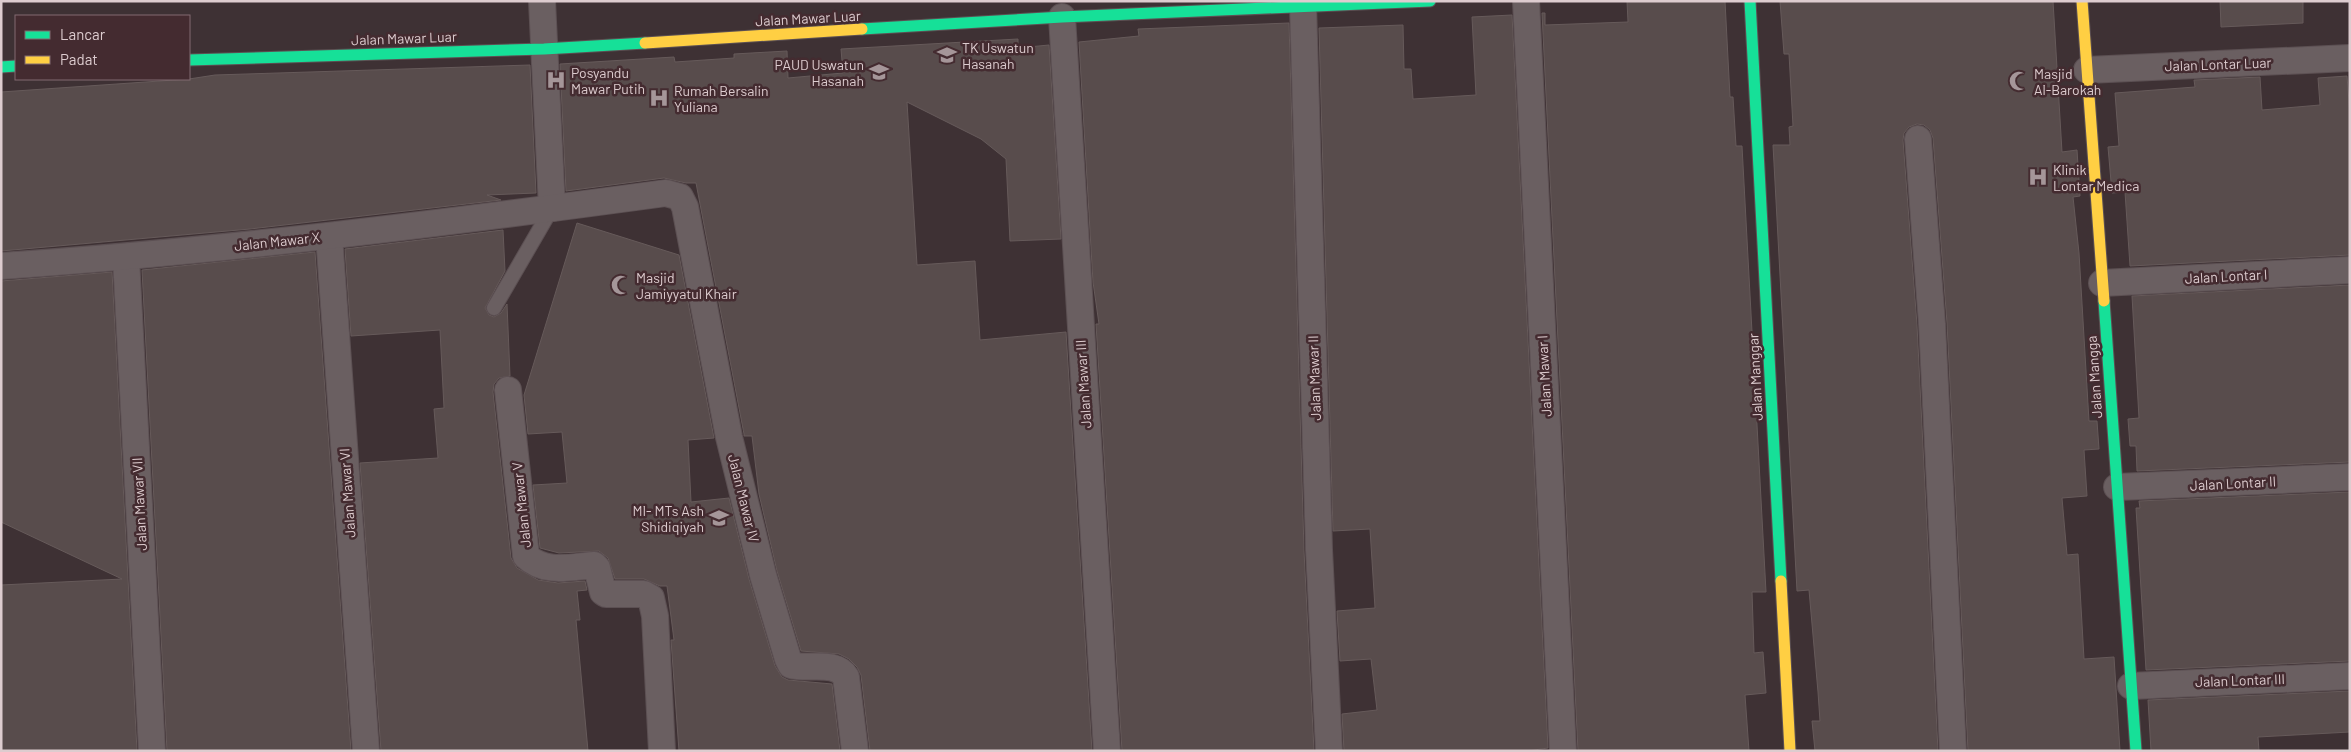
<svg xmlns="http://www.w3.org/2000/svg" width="2351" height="752" viewBox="0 0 2351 752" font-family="Barlow,sans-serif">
<rect width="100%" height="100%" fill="#3e3134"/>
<!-- building -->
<g fill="#584c4c" stroke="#665a5a">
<polygon points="1627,1 1725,1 1730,97 1733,97 1736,146 1742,146 1766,592 1752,592 1754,653 1763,652 1766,693 1745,695 1749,751 1578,751 1542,13 1545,13 1545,25 1628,22"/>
<polygon points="1780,1 2053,1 2062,152 2077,150 2080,196 2073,197 2079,253 2089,421 2097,421 2099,449 2084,450 2087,496 2062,498 2067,555 2078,554 2084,659 2114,657 2120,751 1968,751 1947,323 1933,138 1930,130 1924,125 1917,124 1909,127 1904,133 1903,140 1917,325 1938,751 1815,751 1812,721 1820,721 1818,692 1809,590 1797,591 1773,145 1790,145 1789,127 1793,126 1789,54 1784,54"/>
<polygon points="2220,1 2303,1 2303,23 2221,27"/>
<polygon points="1512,15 1548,748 1527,751 1344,751 1342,714 1377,710 1371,659 1340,661 1337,611 1375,608 1370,529 1333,531 1319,28 1403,25 1404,69 1411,69 1413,99 1476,95 1472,17"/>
<polygon points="1289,23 1304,551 1314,751 1122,751 1096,324 1099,324 1093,282 1079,42 1139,36 1138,29"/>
<polygon points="1018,39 1018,48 1049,45 1061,239 1010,241 1006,159 981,139 907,102 917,265 975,261 980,340 1066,332 1092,751 870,751 861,675 857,667 849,659 839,654 801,651 777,571 759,494 752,436 744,436 744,434 696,183 686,183 664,178 566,191 560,64 674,57 675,62 734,58 734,54 787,51 788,78 843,73 841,49"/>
<polygon points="530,65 536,193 487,195 501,200 250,229 1,251 1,92 189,79 215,75"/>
<polygon points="2347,76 2350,115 2350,255 2130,266 2125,192 2112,193 2108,147 2119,146 2115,93 2195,87 2194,80 2260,77 2262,110 2320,105 2318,78"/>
<polygon points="577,223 679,255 714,438 688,440 691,502 729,498 749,579 775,666 782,677 788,680 832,684 840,751 679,751 671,640 674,640 667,586 660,586 644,579 615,579 608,558 599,551 559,553 540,548 533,485 567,483 562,432 528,434 524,395"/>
<polygon points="503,230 505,271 485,308 489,315 494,317 501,313 507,304 510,376 499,378 494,384 493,392 511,558 517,568 538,580 558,583 585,581 587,590 577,591 580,620 576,620 588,751 381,751 360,463 438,458 434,409 444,408 440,330 351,336 345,249"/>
<polygon points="315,252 351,751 167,751 142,270"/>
<polygon points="112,272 137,751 1,751 1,585 122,579 1,522 1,281"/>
<polygon points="2350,285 2350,462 2137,471 2136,446 2130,446 2128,419 2139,418 2132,296"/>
<polygon points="2350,492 2350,661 2146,670 2136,508 2140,508 2139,501"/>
<polygon points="2350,691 2350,732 2258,737 2259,751 2151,751 2148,700"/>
</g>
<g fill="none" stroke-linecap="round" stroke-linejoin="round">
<defs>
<polyline id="lane" points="494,308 552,208"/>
<g id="street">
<polyline points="542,1 552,208"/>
<polyline points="1526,1 1563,751"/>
<polyline points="1303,5 1319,550 1329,751"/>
<polyline points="1062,17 1107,751"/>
<polyline points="2087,70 2350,58"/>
<polyline points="1918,139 1932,324 1953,751"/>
<polyline points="329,236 366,751"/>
<polyline points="126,258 152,751"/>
<path d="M1 266C224 251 445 223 666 193L680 197 685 207 729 437 763 575 788 659 791 665C808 670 836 660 846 677L855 751"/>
<polyline points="2102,283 2350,270"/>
<path d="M508 390 526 556C545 574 570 567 594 565L597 568 603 592 606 594H644L651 598 655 616 662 751"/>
<polyline points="2117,487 2350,477"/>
<polyline points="2131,686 2350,676"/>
</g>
<g id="fast">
<polyline points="1750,1 1781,581"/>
<polyline points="862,29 1062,17 1430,1"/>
<polyline points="189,60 544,49 645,43"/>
<polyline points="1,67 16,66"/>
<polyline points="2104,301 2136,751"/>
</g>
<g id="slow">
<polyline points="2082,1 2104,301"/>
<polyline points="645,43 862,29"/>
<polyline points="1781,581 1790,751"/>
</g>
</defs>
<!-- lane casing -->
<use href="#lane" stroke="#5c5053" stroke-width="16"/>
<!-- street casing -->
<use href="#street" stroke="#5c5053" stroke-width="28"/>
<!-- fast casing -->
<use href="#fast" stroke="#5c5053" stroke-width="13"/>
<!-- slow casing -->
<use href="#slow" stroke="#5c5053" stroke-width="13"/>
<!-- lane -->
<use href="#lane" stroke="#6a5f61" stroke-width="14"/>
<!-- street -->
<use href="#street" stroke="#6a5f61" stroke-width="26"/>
<!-- fast -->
<use href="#fast" stroke="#16e098" stroke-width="11"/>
<!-- slow -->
<use href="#slow" stroke="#ffcf43" stroke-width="11"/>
</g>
<!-- icons -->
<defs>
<symbol id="school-bare" viewBox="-9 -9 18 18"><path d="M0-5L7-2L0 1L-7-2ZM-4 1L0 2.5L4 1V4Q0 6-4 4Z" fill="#a59699" stroke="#442b30" stroke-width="2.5" paint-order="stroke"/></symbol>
<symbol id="hospital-bare" viewBox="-9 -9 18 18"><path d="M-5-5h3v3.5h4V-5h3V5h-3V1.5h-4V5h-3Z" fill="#a59699" stroke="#442b30" stroke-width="2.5" paint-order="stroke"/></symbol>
<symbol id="mosque-bare" viewBox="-9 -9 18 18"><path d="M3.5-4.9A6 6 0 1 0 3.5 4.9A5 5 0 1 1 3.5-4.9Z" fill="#a59699" stroke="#442b30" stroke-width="2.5" paint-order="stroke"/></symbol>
</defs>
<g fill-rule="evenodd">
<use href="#school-bare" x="933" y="41" width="28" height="28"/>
<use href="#school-bare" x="865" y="58" width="28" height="28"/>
<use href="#hospital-bare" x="542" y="66" width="28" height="28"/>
<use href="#mosque-bare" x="2005" y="67" width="28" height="28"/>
<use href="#hospital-bare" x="645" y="84" width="28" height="28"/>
<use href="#hospital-bare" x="2024" y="163" width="28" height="28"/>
<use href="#mosque-bare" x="607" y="271" width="28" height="28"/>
<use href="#school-bare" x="705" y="504" width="28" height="28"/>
</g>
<g text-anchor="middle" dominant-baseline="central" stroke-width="5" stroke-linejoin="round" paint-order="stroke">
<!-- street labels -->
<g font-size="14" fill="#ddcccf" stroke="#442b30">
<text transform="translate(808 18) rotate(-3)">Jalan Mawar Luar</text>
<text transform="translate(404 38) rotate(-2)">Jalan Mawar Luar</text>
<text transform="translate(2218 64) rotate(-2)">Jalan Lontar Luar</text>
<text transform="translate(277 241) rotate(-6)">Jalan Mawar X</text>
<text transform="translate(2226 276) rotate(-3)">Jalan Lontar I</text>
<text transform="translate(1544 376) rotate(-93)">Jalan Mawar I</text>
<text transform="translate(1755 377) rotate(-93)">Jalan Manggar</text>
<text transform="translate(2094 377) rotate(-94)">Jalan Mangga</text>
<text transform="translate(1314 378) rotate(-92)">Jalan Mawar II</text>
<text transform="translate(1083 384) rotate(-94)">Jalan Mawar III</text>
<text transform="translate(2233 483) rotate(-3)">Jalan Lontar II</text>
<text transform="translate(347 493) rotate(-94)">Jalan Mawar VI</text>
<text transform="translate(744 498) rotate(76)">Jalan Mawar IV</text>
<text transform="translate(139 504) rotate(-93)">Jalan Mawar VII</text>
<text transform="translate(521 505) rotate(-96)">Jalan Mawar V</text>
<text transform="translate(2240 680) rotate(-2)">Jalan Lontar III</text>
</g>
<!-- poi labels -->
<g font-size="14" fill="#ddcccf" stroke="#442b30" text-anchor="start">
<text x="962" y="47">TK Uswatun<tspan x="962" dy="16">Hasanah</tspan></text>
<text x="864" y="64" text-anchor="end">PAUD Uswatun<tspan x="864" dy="16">Hasanah</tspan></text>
<text x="571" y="72">Posyandu<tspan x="571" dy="16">Mawar Putih</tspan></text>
<text x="2034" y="73">Masjid<tspan x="2034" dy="16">Al-Barokah</tspan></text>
<text x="674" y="90">Rumah Bersalin<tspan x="674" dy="16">Yuliana</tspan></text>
<text x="2053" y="169">Klinik<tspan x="2053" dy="16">Lontar Medica</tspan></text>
<text x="636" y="277">Masjid<tspan x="636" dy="16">Jamiyyatul Khair</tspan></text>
<text x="704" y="510" text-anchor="end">MI- MTs Ash<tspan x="704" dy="16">Shidiqiyah</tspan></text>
</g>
</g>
<!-- border -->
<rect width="2351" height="752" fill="none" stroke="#ddcccf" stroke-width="5"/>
<!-- legend -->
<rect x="15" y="15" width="175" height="65" fill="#442b30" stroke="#816b70"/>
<rect x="25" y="31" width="25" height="8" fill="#16e098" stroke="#816b70"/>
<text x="60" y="40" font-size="15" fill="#ddcccf">Lancar</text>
<rect x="25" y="56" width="25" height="8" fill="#ffcf43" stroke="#816b70"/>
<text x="60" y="65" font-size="15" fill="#ddcccf">Padat</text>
</svg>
